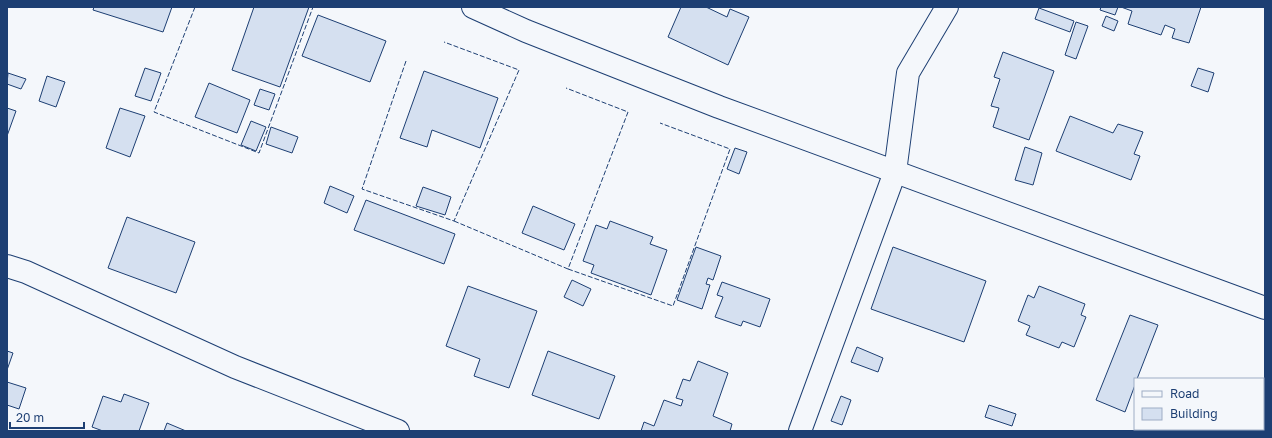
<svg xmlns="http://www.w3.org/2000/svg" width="1272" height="438" viewBox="0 0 1272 438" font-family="'Golos Text',sans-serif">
<rect width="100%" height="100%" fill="#f4f7fb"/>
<!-- building -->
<g fill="#d5e0f0" stroke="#1d3f73">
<polygon points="94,7 172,7 163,32 93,10"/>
<polygon points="254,7 309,7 280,87 232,70"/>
<polygon points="681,7 706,7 727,17 730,9 749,17 728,65 668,37"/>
<polygon points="1101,7 1118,7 1115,15 1100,10"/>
<polygon points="1121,7 1201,7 1189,43 1172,38 1175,29 1165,25 1161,35 1128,24 1132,11"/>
<polygon points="1039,8 1074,21 1070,32 1035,19"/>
<polygon points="318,15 386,41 370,82 302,56"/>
<polygon points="1106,16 1118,21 1114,31 1102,26"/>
<polygon points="1076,22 1088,26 1076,59 1065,55"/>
<polygon points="1003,52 1054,71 1029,140 993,127 999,108 991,106 1000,79 994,77"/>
<polygon points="145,68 161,73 151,101 135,96"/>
<polygon points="1198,68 1214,73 1208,92 1191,86"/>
<polygon points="424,71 498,98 480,148 432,130 427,147 400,138"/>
<polygon points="8,73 26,79 21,89 7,84"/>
<polygon points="47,76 65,82 56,107 39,101"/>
<polygon points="209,83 250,100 237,133 195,117"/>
<polygon points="260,89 275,94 269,110 254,105"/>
<polygon points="7,108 16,111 7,136"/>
<polygon points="120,108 145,116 130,157 106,148"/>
<polygon points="1070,116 1113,133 1118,124 1143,132 1134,154 1140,156 1131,180 1056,151"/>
<polygon points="251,121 266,127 256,151 241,145"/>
<polygon points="271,127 298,137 292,153 266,144"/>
<polygon points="1025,147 1042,153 1033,185 1015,180"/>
<polygon points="735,148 747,152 739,174 727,169"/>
<polygon points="330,186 354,196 347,213 324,203"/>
<polygon points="423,187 451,197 445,215 416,206"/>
<polygon points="366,200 455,234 444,264 354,230"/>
<polygon points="533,206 575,224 564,250 522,233"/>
<polygon points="127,217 195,242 176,293 108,268"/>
<polygon points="610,221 653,237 650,244 667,250 651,295 591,273 594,265 583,261 596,225 607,229"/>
<polygon points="696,247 721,256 713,280 708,278 706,284 710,285 702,309 677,300"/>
<polygon points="893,247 986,281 964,342 871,309"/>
<polygon points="572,280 591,289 583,306 564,297"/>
<polygon points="722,282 770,299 760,327 743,321 741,326 715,317 723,297 717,295"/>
<polygon points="468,286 537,311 509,388 474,376 480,359 446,346"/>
<polygon points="1039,286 1085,304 1081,315 1086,317 1074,347 1062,342 1059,348 1026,335 1030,326 1018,321 1028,295 1034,298"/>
<polygon points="1130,315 1158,325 1137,379 1135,379 1135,385 1125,412 1096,400"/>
<polygon points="857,347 883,358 878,372 851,362"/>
<polygon points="7,351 13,353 7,370"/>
<polygon points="548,351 615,376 599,419 532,395"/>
<polygon points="698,361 728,373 713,416 732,424 730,431 641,431 644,422 654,426 664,400 681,406 683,400 676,398 683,379 690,381"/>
<polygon points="7,382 26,388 19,409 7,405"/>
<polygon points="124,394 149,403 139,431 103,431 92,427 103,396 121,402"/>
<polygon points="841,396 851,400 842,425 831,421"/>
<polygon points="989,405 1016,414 1012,426 985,417"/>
<polygon points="167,423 186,431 164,431"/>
</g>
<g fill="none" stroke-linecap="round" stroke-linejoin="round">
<defs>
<g id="street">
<polyline points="473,7 526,31 719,107 1265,308"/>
<polyline points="7,266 26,272 235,367 398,431"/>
<polyline points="800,431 895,172 908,73 947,7"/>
</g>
</defs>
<!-- street casing -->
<use href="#street" stroke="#1d3f73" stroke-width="24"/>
<!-- street -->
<use href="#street" stroke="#f4f7fb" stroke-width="22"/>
<!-- fence -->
<g stroke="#1d3f73" stroke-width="1" stroke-dasharray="5 2" stroke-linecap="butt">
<polyline points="195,7 154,112 259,153 313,7"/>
<polyline points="406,61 362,189 454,221 519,70 444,42"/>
<polyline points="454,221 568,269 628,112 566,88"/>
<polyline points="568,269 673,306 730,149 660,123"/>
</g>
</g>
<!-- border -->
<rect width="1272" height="438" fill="none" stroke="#1d3f73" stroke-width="16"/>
<!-- legend -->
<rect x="1134" y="378" width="130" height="52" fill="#f4f7fb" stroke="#9eadc5"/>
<rect x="1142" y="391" width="20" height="6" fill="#f4f7fb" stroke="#9eadc5"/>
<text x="1170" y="398" font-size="12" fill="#1d3f73">Road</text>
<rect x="1142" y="408" width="20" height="12" fill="#d5e0f0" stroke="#9eadc5"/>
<text x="1170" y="418" font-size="12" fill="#1d3f73">Building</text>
<!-- scale -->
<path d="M10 422v6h74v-6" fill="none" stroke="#1d3f73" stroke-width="2"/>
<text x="16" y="422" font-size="12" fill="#1d3f73" stroke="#f4f7fb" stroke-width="3" paint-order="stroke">20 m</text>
</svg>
